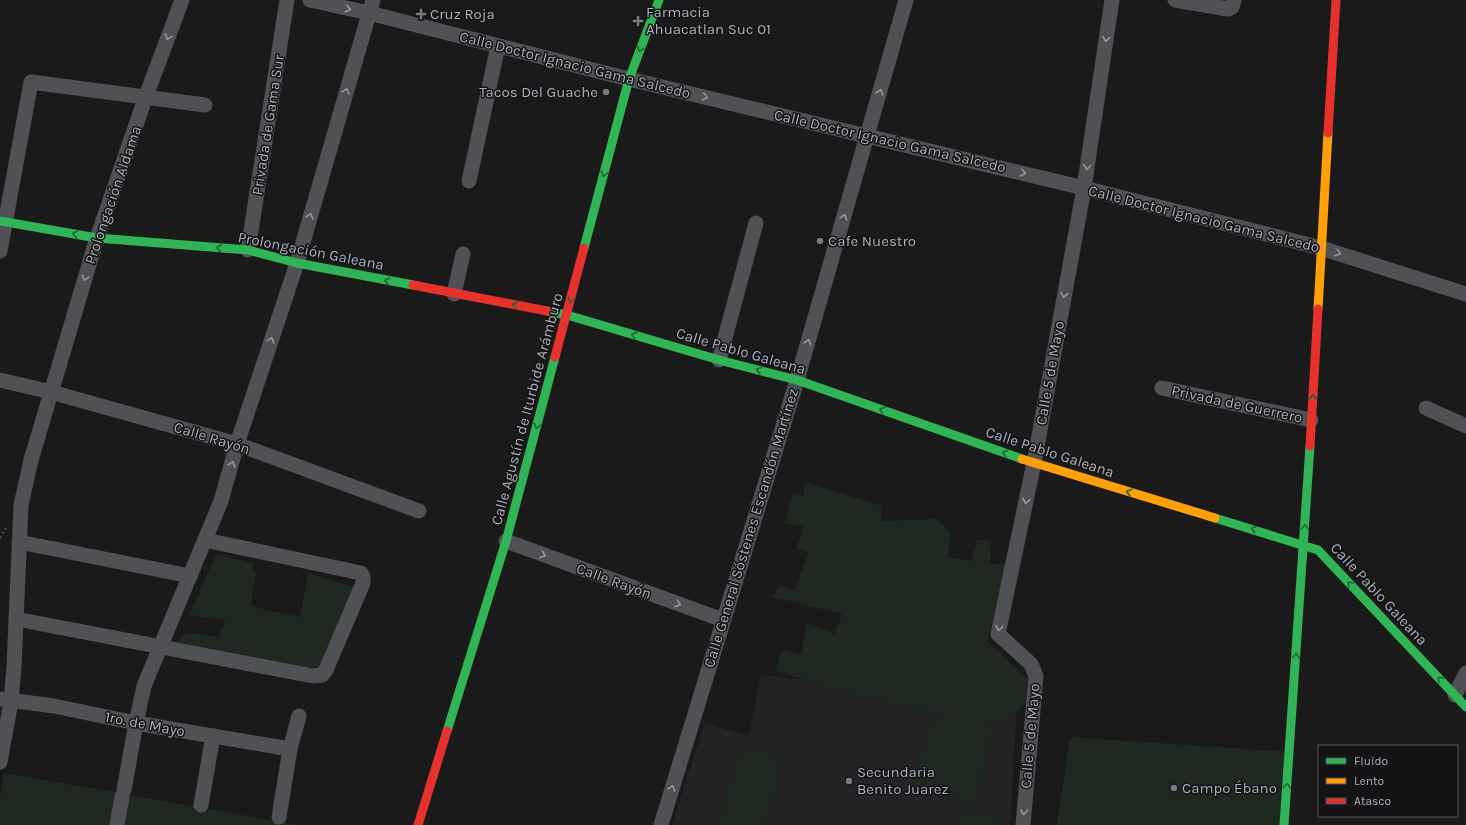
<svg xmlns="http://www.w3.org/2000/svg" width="1466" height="825" viewBox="0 0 1466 825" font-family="Karla,sans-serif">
<rect width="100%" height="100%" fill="#1a1a1a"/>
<!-- built -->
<polygon fill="#242427" points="761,675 1017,705 1010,825 672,825 705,723 749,736"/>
<!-- green -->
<g fill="#202822">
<polygon points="805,482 882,506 881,521 936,519 951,533 947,557 972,561 977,539 991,541 990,563 1007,565 987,641 1028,679 1026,704 997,727 977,723 993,728 975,803 911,787 932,716 954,717 846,693 776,671 782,649 801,655 807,622 835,634 842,614 773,597 780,585 795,591 808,553 797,549 803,527 784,523 793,493 803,496"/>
<polygon points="216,554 254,563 252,571 256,572 251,606 300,617 308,573 357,588 329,659 316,669 178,642 184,632 219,637 225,620 189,615"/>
<polygon points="1070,737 1289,752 1284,825 1057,825"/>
<polygon points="742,745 784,758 764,825 718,825"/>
<polygon points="4,773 119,793 113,825 0,825 0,797"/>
<polygon points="124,794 299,825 118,825"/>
<polygon points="963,808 1001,819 999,825 958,825"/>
</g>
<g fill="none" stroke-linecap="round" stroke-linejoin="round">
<!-- path -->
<polyline stroke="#4b4c50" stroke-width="2.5" stroke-dasharray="2 3" stroke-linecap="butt" points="0,538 6,528"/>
<!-- street -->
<g stroke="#505155" stroke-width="15">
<polyline points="310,0 369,13 629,79 1084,188 1321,248 1466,294"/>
<polyline points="1175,0 1228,9 1232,7 1234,0"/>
<polyline points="469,181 498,46"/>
<polyline points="248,250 287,0"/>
<polyline points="0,251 31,82 205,105"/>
<polyline points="454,294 463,254"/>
<polyline points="719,360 756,223"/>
<polyline points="0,380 51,392 237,444 419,511"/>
<polyline points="1162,388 1311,420"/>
<polyline points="1426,408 1466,426"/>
<polyline points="506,541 723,620"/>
<polyline points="19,542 190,576"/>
<polyline points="16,619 313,676 322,675 326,670 363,583 363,577 361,573 205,540"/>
<polyline points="1455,695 1466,673"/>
<polyline points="0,699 54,706 136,723 290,749"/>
<polyline points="0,762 11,702 14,667 21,505 31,460 97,238 146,96 182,0"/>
<polyline points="124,790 136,723 144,686 221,501 237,444 297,263 373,0"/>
<polyline points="201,805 213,736"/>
<polyline points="279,817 290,749 299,716"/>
<polyline points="117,825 122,797"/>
<polyline points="661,825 797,380 906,0"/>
<polyline points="1023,825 1036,676 1031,664 998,634 1034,463 1084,188 1112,0"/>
</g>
<!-- fast -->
<g stroke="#30b455" stroke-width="9">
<polyline points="0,221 97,238 248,250 297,263 413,285"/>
<polyline points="584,248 629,79 659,0"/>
<polyline points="547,311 567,315 719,360 797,380 1022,459"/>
<polyline points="1215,518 1318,550 1466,707"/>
<polyline points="447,731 506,541 555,357"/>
<polyline points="1284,825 1310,446"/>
</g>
<!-- slow -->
<g stroke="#ff9f0a" stroke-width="9">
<polyline points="1318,309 1328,133"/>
<polyline points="1022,459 1215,518"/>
</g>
<!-- jam -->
<g stroke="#e5322d" stroke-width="9">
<polyline points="1328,133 1336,0"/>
<polyline points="413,285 547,311"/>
<polyline points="555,357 584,248"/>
<polyline points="1310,446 1318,309"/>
<polyline points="418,825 447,731"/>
</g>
</g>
<!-- one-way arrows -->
<defs><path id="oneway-chevron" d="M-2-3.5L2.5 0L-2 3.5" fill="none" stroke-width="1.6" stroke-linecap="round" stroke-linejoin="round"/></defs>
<g stroke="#9598a2">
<use href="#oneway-chevron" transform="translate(348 9) rotate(13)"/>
<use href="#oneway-chevron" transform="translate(168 37) rotate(111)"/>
<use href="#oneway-chevron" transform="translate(1106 39) rotate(98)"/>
<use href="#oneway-chevron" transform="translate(346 91) rotate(-74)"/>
<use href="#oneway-chevron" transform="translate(880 92) rotate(-74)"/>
<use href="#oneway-chevron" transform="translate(705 97) rotate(13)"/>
<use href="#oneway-chevron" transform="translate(1087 167) rotate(98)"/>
<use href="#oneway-chevron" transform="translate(1023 173) rotate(14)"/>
<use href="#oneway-chevron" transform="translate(310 216) rotate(-74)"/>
<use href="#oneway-chevron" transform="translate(844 217) rotate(-74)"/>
<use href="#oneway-chevron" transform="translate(1338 253) rotate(18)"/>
<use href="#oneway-chevron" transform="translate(85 278) rotate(107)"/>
<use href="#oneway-chevron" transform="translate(1064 295) rotate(100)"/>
<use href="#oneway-chevron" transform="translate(271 340) rotate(-72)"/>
<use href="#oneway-chevron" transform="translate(808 342) rotate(-74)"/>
<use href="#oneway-chevron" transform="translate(232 464) rotate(-74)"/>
<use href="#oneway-chevron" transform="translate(1026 501) rotate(102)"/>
<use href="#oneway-chevron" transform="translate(543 555) rotate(20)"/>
<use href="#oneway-chevron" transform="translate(678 604) rotate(20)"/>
<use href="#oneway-chevron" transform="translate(999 628) rotate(99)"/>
<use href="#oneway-chevron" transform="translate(672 788) rotate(-73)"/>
<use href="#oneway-chevron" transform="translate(1024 812) rotate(95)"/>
</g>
<g stroke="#226436">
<use href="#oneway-chevron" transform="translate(640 49) rotate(110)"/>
<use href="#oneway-chevron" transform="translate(604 174) rotate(105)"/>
<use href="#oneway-chevron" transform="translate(75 234) rotate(-170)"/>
<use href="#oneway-chevron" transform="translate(219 248) rotate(-175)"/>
<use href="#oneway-chevron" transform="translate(387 281) rotate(-169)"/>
<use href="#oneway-chevron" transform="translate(571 300) rotate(105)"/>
<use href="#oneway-chevron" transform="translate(515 305) rotate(-169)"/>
<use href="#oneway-chevron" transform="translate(634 335) rotate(-164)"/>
<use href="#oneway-chevron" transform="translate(759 370) rotate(-165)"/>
<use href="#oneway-chevron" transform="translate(1313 397) rotate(-87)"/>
<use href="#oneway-chevron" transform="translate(882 410) rotate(-161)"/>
<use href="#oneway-chevron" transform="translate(537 426) rotate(105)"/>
<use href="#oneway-chevron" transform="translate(1005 453) rotate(-161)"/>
<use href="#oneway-chevron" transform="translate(1129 492) rotate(-163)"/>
<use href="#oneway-chevron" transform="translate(1305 527) rotate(-87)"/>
<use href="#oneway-chevron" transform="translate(1254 529) rotate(-163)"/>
<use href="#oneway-chevron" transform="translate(1350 584) rotate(-133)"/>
<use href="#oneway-chevron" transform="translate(1296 656) rotate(-86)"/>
<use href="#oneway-chevron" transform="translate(1440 679) rotate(-133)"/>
<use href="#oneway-chevron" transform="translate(1287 786) rotate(-86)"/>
</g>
<!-- markers -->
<g fill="#797b83" stroke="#141417" stroke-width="1.5">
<path d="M419 8h4v4h4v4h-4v4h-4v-4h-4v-4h4z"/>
<path d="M636 15h4v4h4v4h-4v4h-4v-4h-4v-4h4z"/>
<circle cx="606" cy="92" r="4"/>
<circle cx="820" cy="241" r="4"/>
<circle cx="849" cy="781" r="4"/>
<circle cx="1174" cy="788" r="4"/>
</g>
<g text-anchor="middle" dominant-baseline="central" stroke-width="3" stroke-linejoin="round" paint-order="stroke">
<!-- poi labels -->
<g font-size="15" fill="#acafbb" stroke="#141417" text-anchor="start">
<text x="646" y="12">Farmacia<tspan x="646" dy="17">Ahuacatlan Suc 01</tspan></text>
<text x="430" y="14">Cruz Roja</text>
<text x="598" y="92" text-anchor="end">Tacos Del Guache</text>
<text x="828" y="241">Cafe Nuestro</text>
<text x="857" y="772">Secundaria<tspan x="857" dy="17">Benito Juarez</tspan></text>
<text x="1182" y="788">Campo Ébano</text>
</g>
<!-- street labels -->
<g font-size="15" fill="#acafbb" stroke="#141417">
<text transform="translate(575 65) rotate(14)">Calle Doctor Ignacio Gama Salcedo</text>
<text transform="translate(268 125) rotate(-81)">Privada de Gama Sur</text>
<text transform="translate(890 141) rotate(13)">Calle Doctor Ignacio Gama Salcedo</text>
<text transform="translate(113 195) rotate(-71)">Prolongación Aldama</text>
<text transform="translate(1204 219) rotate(14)">Calle Doctor Ignacio Gama Salcedo</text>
<text transform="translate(311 251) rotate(11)">Prolongación Galeana</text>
<text transform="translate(741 351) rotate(16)">Calle Pablo Galeana</text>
<text transform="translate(1050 373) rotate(-80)">Calle 5 de Mayo</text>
<text transform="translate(1237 404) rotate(12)">Privada de Guerrero</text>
<text transform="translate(527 409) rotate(-75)">Calle Agustín de Iturbide Arámburo</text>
<text transform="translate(212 438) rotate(17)">Calle Rayón</text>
<text transform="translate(1050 452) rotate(18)">Calle Pablo Galeana</text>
<text transform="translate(751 528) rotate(-73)">Calle General Sóstenes Escandón Martínez</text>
<text transform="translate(614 581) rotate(20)">Calle Rayón</text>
<text transform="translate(1379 594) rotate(47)">Calle Pablo Galeana</text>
<text transform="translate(145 724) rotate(11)">1ro. de Mayo</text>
<text transform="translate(1030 736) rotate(-85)">Calle 5 de Mayo</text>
</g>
</g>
<!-- legend -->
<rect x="1318" y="745" width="140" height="72" fill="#141417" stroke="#515259"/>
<rect x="1326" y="758" width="20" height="6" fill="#30b455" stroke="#515259"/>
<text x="1354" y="765" font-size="12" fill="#acafbb">Fluido</text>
<rect x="1326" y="778" width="20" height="6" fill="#ff9f0a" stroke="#515259"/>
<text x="1354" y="785" font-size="12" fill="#acafbb">Lento</text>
<rect x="1326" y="798" width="20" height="6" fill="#e5322d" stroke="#515259"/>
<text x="1354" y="805" font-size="12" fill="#acafbb">Atasco</text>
</svg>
